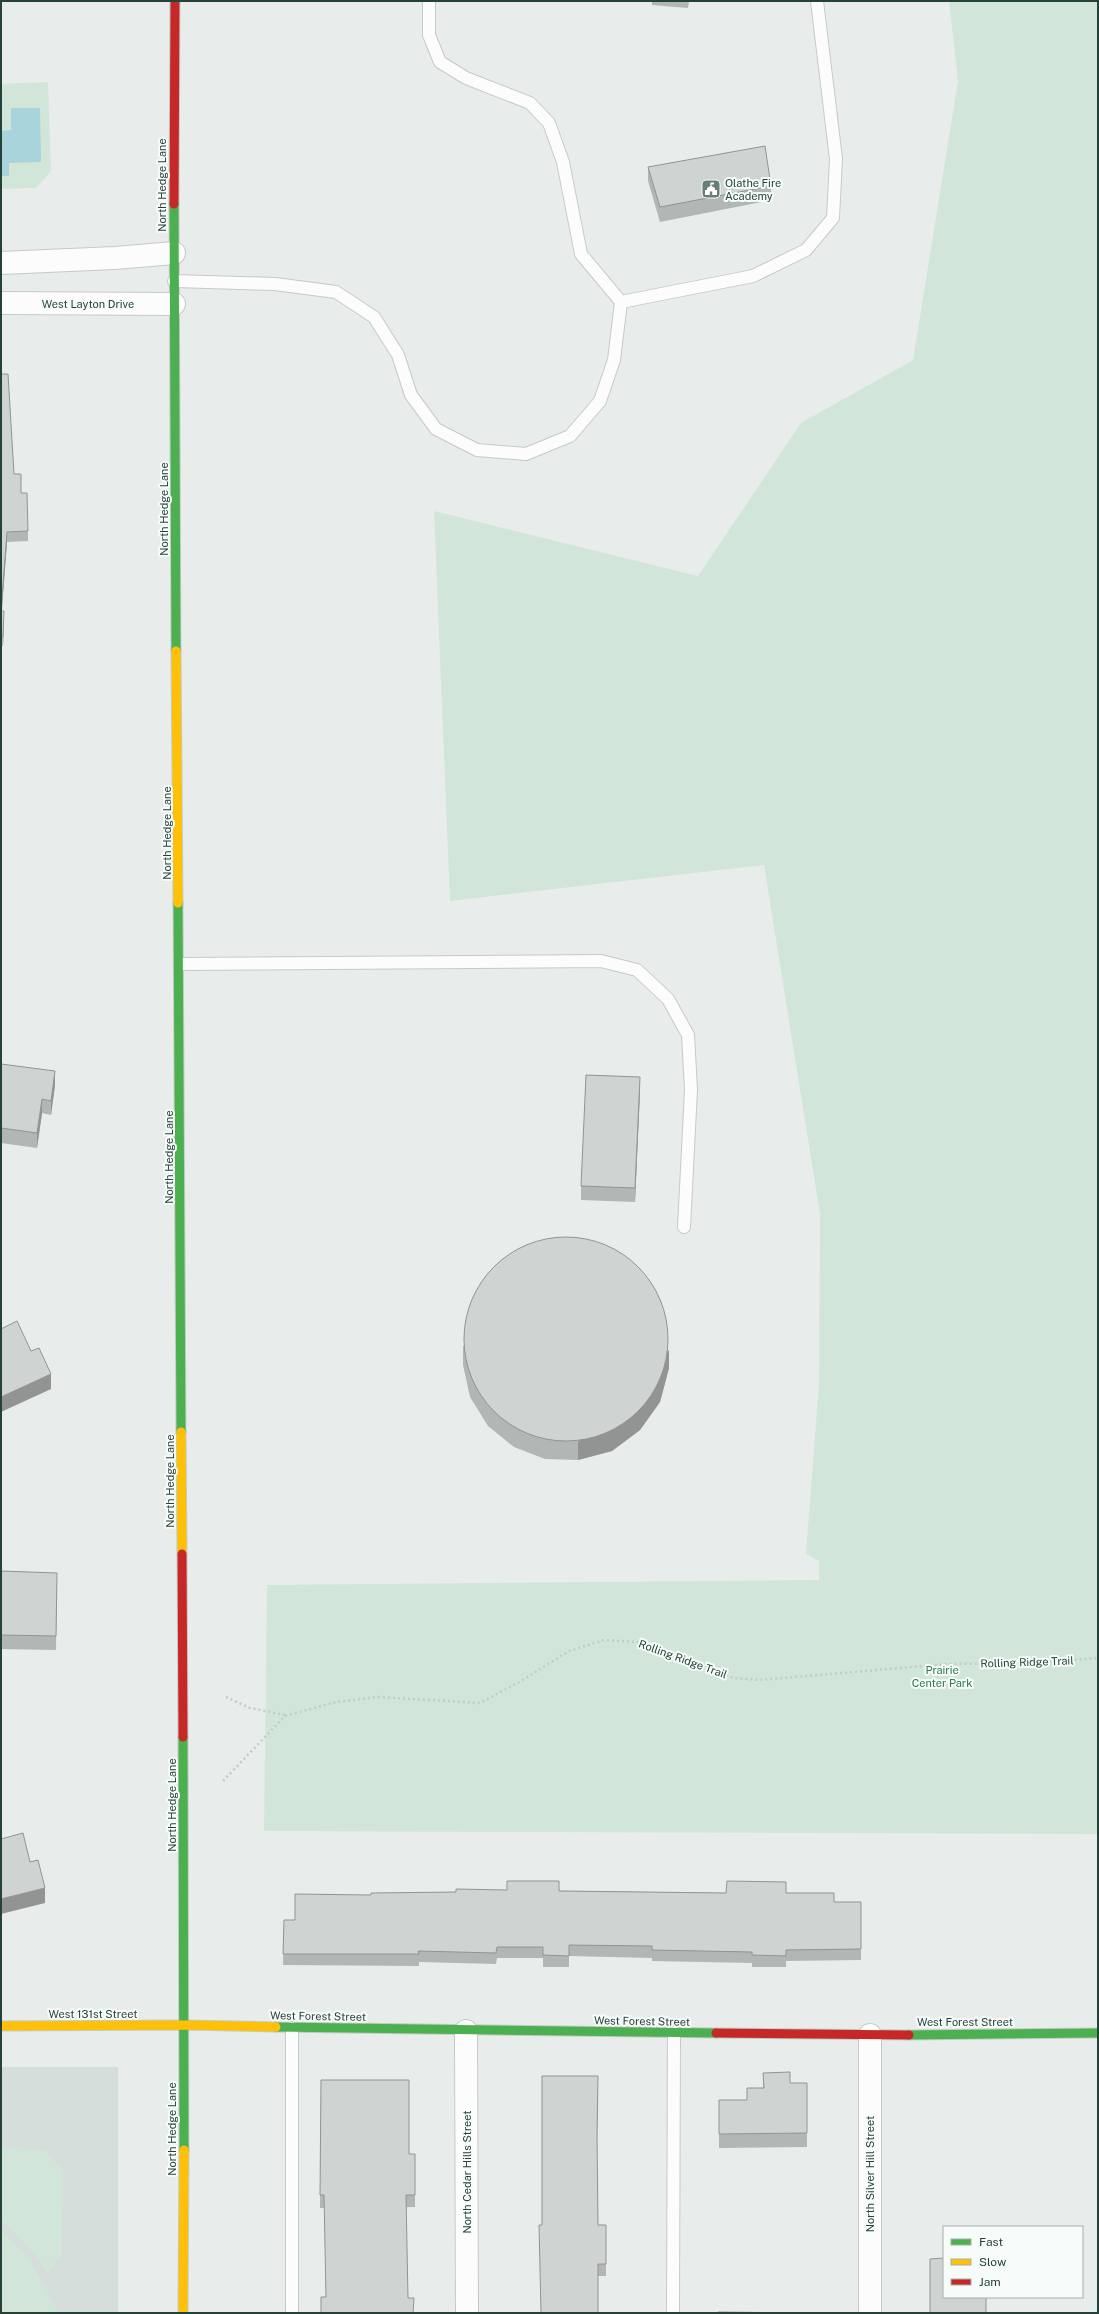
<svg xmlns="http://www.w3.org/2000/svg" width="1099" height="2314" viewBox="0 0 1099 2314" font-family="'Public Sans',sans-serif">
<rect width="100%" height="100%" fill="#e8edeb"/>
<!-- built -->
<rect fill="#d6dedb" x="1" y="2067" width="117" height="246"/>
<!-- green -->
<g fill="#d1e6d8">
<polygon points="949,1 1098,1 1098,1834 264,1831 267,1585 819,1580 819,1561 806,1554 819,1384 820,1214 764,865 450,901 434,511 698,576 801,423 913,360 958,81"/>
<polygon points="48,82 51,171 36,188 1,189 1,84"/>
<path d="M1 2148 45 2150 62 2170 61 2255 48 2274C36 2253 20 2236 1 2221Z"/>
<polygon points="1,2231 29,2259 59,2313 1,2313"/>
</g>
<!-- water -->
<polygon fill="#a9d4db" points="11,108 40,108 41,162 9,163 9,176 1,176 1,131 11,130"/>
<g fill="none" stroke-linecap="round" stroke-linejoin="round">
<defs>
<g id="lane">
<polyline points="174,281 275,284 336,292 374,317 398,355 411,395 436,429 477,450 526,454 570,436 600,401 614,360 621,302 581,254 563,162 549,123 530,103 466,78 440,62 429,35 429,1"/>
<polyline points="621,302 753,276 806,250 833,218 836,159 817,1"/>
<polyline points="180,964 601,961 637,970 668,999 688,1035 691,1090 684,1227"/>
<polyline points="292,2028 292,2313"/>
<polyline points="673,2313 674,2033"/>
</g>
<g id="street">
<polyline points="1,263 115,258 174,253"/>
<polyline points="1,303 174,304"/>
<polyline points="466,2031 467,2313"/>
<polyline points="870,2313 870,2035"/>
</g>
<g id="fast">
<polyline points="174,204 176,651"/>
<polyline points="178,903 181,1432"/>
<polyline points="183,1737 184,2150"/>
<polyline points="276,2027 716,2033"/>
<polyline points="909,2035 1098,2033"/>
</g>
<g id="slow">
<polyline points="176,651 178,903"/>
<polyline points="181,1432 182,1554"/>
<polyline points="1,2026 185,2025 276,2027"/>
<polyline points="183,2313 184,2150"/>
</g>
<g id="jam">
<polyline points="174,204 175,1"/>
<polyline points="182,1554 183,1737"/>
<polyline points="716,2033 909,2035"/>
</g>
</defs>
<!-- lane casing -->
<use href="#lane" stroke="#c5cac8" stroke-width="14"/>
<!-- street casing -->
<use href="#street" stroke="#c5cac8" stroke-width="24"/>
<!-- fast casing -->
<use href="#fast" stroke="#c3cbc8" stroke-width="11"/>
<!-- slow casing -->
<use href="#slow" stroke="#c3cbc8" stroke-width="11"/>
<!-- jam casing -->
<use href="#jam" stroke="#c3cbc8" stroke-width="11"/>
<!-- path -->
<g stroke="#c3ccca" stroke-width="2.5" stroke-dasharray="2 3" stroke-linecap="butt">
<polyline points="226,1697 250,1708 285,1715"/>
<polyline points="223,1781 285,1716 336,1702 378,1697 480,1703 521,1681 569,1651 604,1640 638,1642 734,1678 760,1680 947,1664 1036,1663 1098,1658"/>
</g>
<!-- lane -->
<use href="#lane" stroke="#fcfcfc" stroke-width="12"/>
<!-- street -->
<use href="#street" stroke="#fcfcfc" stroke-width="22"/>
<!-- fast -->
<use href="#fast" stroke="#4caf50" stroke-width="9"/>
<!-- slow -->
<use href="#slow" stroke="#ffc107" stroke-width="9"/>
<!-- jam -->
<use href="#jam" stroke="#c62828" stroke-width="9"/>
</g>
<!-- wall -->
<g fill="#b2b6b5">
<polygon points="652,1 689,1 688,8 652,5"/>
<polygon points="648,167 771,186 771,200 660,222 648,181"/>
<polygon points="1,374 14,474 21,493 28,531 28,541 7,542 2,611 4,621 3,646 1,646"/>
<polygon points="1,1064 55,1085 51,1115 42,1113 37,1148 1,1143"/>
<polygon points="640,1091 635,1202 581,1200 581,1186"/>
<polygon points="463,1346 669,1368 660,1402 640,1430 612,1451 578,1460 545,1459 514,1447 488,1426 470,1397 463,1365"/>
<polygon points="1,1571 57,1587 56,1650 1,1649"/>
<polygon points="507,1890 726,1893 786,1893 834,1902 861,1902 861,1960 786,1961 786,1967 752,1967 752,1963 652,1961 652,1958 569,1956 569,1967 543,1967 543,1958 497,1958 496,1964 419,1962 419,1966 283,1965 284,1920 295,1920 371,1895"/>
<polygon points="763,2073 790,2083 807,2083 807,2147 719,2148 719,2100 747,2100 763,2088"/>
<polygon points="321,2080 409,2154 415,2154 415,2207 320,2208"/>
<polygon points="598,2088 597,2144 598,2225 606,2225 606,2276 598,2276 542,2225"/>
</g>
<!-- shaded-wall -->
<g fill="#919493">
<polygon points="7,532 7,542 1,619 1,609"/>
<polygon points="4,611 4,621 3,646 3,636"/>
<polygon points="55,1071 55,1085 51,1115 51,1101"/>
<polygon points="640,1077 640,1091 635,1202 635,1188"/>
<polygon points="42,1099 42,1113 37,1148 37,1133"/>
<polygon points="669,1350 669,1368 660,1402 640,1430 612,1451 578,1460 578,1442"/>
<polygon points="51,1374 51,1389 1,1412 1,1397"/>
<polygon points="45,1888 45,1903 1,1914 1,1899"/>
</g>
<!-- building -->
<g fill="#cfd4d2" stroke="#919493">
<polygon points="765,146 771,186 660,207 648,167"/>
<polygon points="1,374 8,374 14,474 21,474 21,493 27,493 28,531 7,532 1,609"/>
<polygon points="1,611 4,611 3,636 1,636"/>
<polygon points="1,1064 55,1071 51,1101 42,1099 37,1133 1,1128"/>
<polygon points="586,1075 640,1077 635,1188 581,1186"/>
<circle cx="566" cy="1339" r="102"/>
<polygon points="17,1321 31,1351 39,1348 51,1374 1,1397 1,1329"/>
<polygon points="1,1571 57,1573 56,1636 1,1635"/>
<polygon points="23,1833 30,1862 38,1860 45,1888 1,1899 1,1839"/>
<polygon points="507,1881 559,1881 559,1891 726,1893 727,1881 786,1882 786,1893 834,1893 834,1902 861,1902 861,1949 786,1950 786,1956 752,1955 752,1952 652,1950 652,1946 569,1945 569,1956 543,1955 543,1947 497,1947 496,1953 418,1951 419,1954 283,1954 284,1920 295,1920 295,1894 371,1895 371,1893 456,1892 456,1889 507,1890"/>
<polygon points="790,2072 790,2083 807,2083 807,2133 719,2134 719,2100 747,2100 747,2088 764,2088 763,2073"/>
<polygon points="542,2076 598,2076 597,2137 598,2225 606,2225 606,2264 598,2264 598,2313 541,2313 539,2225 542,2225"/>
<polygon points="321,2080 409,2080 409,2154 415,2154 415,2195 406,2195 408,2298 414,2298 413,2313 321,2313 321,2297 326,2297 324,2195 320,2195"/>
<polygon points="944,2258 944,2297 986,2297 986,2313 930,2313 930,2259"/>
<polygon points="718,2312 807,2313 718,2313"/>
</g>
<!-- icons -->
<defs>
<symbol id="civic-square" viewBox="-11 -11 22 22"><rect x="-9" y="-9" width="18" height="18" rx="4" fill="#697e78" stroke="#f7fbf9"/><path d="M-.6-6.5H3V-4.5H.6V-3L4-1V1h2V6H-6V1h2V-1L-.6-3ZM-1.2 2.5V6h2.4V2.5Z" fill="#fff"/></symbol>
</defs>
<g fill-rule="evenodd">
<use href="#civic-square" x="700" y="178" width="22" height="22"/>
</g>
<g text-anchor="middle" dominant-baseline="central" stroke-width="4" stroke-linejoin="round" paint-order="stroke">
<!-- poi labels -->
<g font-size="11" fill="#24423a" stroke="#f7fbf9" text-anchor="start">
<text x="725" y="183">Olathe Fire<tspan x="725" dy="13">Academy</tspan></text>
</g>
<!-- street labels -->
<g font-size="11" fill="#24423a" stroke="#f7fbf9">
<text transform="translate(162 185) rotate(-90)">North Hedge Lane</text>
<text x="88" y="304">West Layton Drive</text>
<text transform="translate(164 509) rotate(-90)">North Hedge Lane</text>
<text transform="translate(167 833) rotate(-90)">North Hedge Lane</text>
<text transform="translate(169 1157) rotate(-90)">North Hedge Lane</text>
<text transform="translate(170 1481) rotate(-90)">North Hedge Lane</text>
<text transform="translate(683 1659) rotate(20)">Rolling Ridge Trail</text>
<text transform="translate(1027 1662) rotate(-2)">Rolling Ridge Trail</text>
<text transform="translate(172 1805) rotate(-90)">North Hedge Lane</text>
<text x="93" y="2014">West 131st Street</text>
<text transform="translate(318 2016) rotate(1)">West Forest Street</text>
<text transform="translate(642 2021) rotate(1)">West Forest Street</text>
<text x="965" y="2022">West Forest Street</text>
<text transform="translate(172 2129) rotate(-90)">North Hedge Lane</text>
<text transform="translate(467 2172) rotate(-90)">North Cedar Hills Street</text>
<text transform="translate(870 2174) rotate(-90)">North Silver Hill Street</text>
</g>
<!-- park labels -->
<g font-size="11" fill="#2d7a4b" stroke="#f7fbf9">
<text x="942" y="1670">Prairie<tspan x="942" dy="13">Center Park</tspan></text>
</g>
</g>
<!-- border -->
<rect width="1099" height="2314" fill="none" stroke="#24423a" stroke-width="4"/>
<!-- legend -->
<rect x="943" y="2226" width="140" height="72" fill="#f7fbf9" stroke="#a3b1ad"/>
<rect x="951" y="2239" width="20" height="6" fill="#4caf50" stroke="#a3b1ad"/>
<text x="979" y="2246" font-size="12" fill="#24423a">Fast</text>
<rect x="951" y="2259" width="20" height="6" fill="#ffc107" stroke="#a3b1ad"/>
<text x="979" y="2266" font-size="12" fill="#24423a">Slow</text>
<rect x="951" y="2279" width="20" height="6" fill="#c62828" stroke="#a3b1ad"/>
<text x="979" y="2286" font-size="12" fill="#24423a">Jam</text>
</svg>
